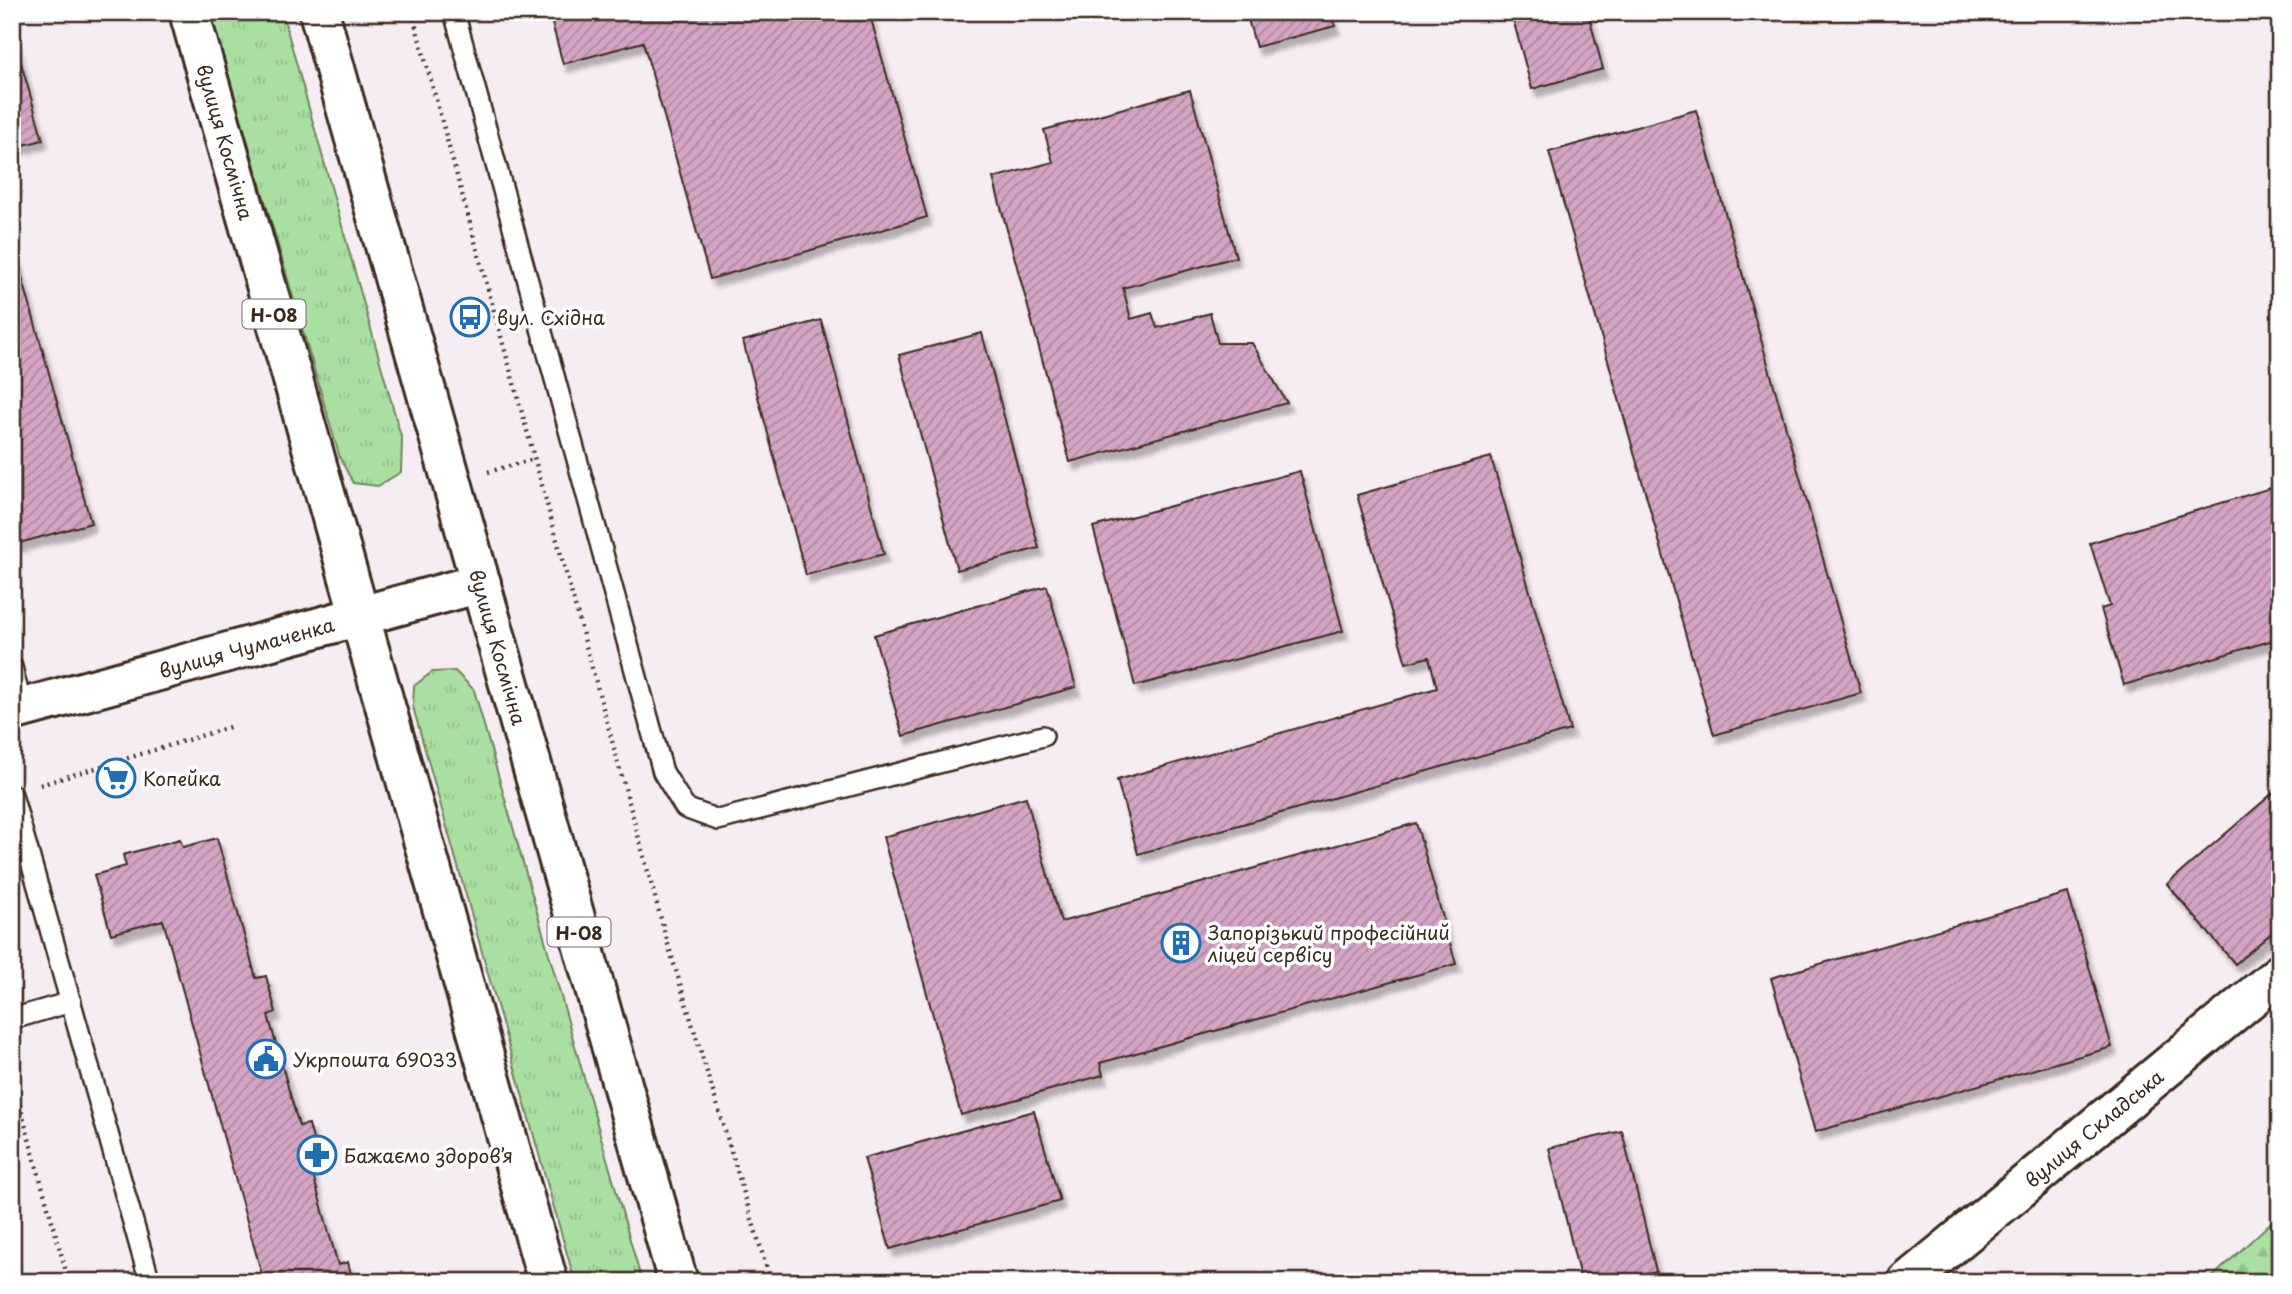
<svg xmlns="http://www.w3.org/2000/svg" width="2292" height="1294" viewBox="0 0 2292 1294" font-family="'Playpen Sans',sans-serif">
<defs>
<pattern id="grass-tufts" width="24" height="20" patternUnits="userSpaceOnUse" patternTransform="scale(1.75)"><rect width="24" height="20" fill="#aadfa2"/><path d="M3 7l-1-3M5 7V3M7 7l1-3M15 17l-1-3M17 17v-4M19 17l1-3" fill="none" stroke="#93c08b"/></pattern>
<pattern id="forest-firs" width="22" height="20" patternUnits="userSpaceOnUse" patternTransform="scale(1.75)"><rect width="22" height="20" fill="#aadfa2"/><path d="M5 1l3.5 6h-7zM16 11l3.5 6h-7z" fill="#93c08b"/></pattern>
<pattern id="building-hatch" width="6" height="6" patternUnits="userSpaceOnUse" patternTransform="scale(1.75)"><rect width="6" height="6" fill="#d4a4c4"/><path d="M-1 1l2-2M0 6l6-6M5 7l2-2" fill="none" stroke="#ad869f"/></pattern>
<filter id="shadow"><feDropShadow dx="4.5" dy="8" stdDeviation="2" flood-color="#0004"/></filter>
</defs>
<rect width="100%" height="100%" fill="#f6edf3"/>
<filter id="ink" filterUnits="userSpaceOnUse"><feTurbulence type="fractalNoise" baseFrequency=".0143" numOctaves="2"/><feDisplacementMap in="SourceGraphic" scale="14" xChannelSelector="R" yChannelSelector="G"/><feConvolveMatrix kernelMatrix="1 2 1 2 8 2 1 2 1" color-interpolation-filters="sRGB"/></filter>
<g filter="url(#ink)">
<!-- grass -->
<g fill="url(#grass-tufts)" stroke="#728460" stroke-width="2">
<polygon points="210,12 282,12 402,440 401,472 378,486 353,483 340,458"/>
<polygon points="455,671 474,690 642,1282 575,1282 413,707 414,686 432,672"/>
</g>
<!-- forest -->
<polygon fill="url(#forest-firs)" stroke="#728460" stroke-width="2" points="2280,1214 2280,1282 2207,1282"/>
<!-- building -->
<g fill="url(#building-hatch)" stroke="#3b2a1e" stroke-width="2" filter="url(#shadow)">
<polygon points="549,12 869,12 927,217 710,279 643,42 563,64"/>
<polygon points="1246,12 1331,12 1335,26 1256,47"/>
<polygon points="1511,12 1588,12 1603,69 1532,89"/>
<polygon points="12,31 43,140 12,148"/>
<polygon points="1190,90 1236,257 1123,288 1131,319 1152,313 1157,328 1210,313 1218,343 1252,343 1287,403 1070,462 993,178 1053,162 1044,130"/>
<polygon points="1696,110 1861,693 1714,735 1549,152"/>
<polygon points="12,241 91,523 16,544 12,529"/>
<polygon points="821,320 884,554 806,575 743,341"/>
<polygon points="982,333 1039,548 957,570 899,355"/>
<polygon points="1491,457 1570,730 1138,854 1117,780 1437,688 1429,657 1406,663 1357,495"/>
<polygon points="1300,471 1343,631 1135,686 1093,527"/>
<polygon points="2280,485 2280,638 2124,685 2101,609 2110,606 2090,543"/>
<polygon points="1047,586 1076,687 903,736 874,635"/>
<polygon points="2280,787 2280,926 2235,964 2167,884"/>
<polygon points="1026,797 1061,922 1416,823 1456,964 1100,1063 1103,1075 961,1115 883,837"/>
<polygon points="217,838 256,978 266,976 276,1012 268,1015 299,1126 309,1124 317,1155 308,1157 338,1265 348,1262 353,1282 264,1282 163,920 111,934 94,875 126,866 123,855 180,839 183,847"/>
<polygon points="2068,893 2112,1047 1815,1132 1771,978"/>
<polygon points="1034,1111 1060,1201 890,1249 864,1158"/>
<polygon points="1622,1131 1656,1271 1613,1282 1581,1282 1549,1148"/>
</g>
<g fill="none" stroke-linecap="round" stroke-linejoin="round">
<defs>
<g id="lane">
<polyline points="454,12 663,772 685,808 718,820 1043,736"/>
<polyline points="12,667 22,708"/>
<polyline points="12,795 150,1282"/>
<polyline points="12,1019 71,1002"/>
</g>
<g id="street">
<path id="s1" d="M1907 1282 2280 974"/>
</g>
<g id="secondary">
<path id="s2" d="M12 711 481 583"/>
</g>
<g id="primary">
<path id="s3" d="M189 12 548 1282"/>
<path id="s4" d="M319 12 678 1282"/>
</g>
</defs>
<!-- lane casing -->
<use href="#lane" stroke="#3b2a1e" stroke-width="24"/>
<!-- street casing -->
<use href="#street" stroke="#3b2a1e" stroke-width="44"/>
<!-- secondary casing -->
<use href="#secondary" stroke="#3b2a1e" stroke-width="44"/>
<!-- primary casing -->
<use href="#primary" stroke="#3b2a1e" stroke-width="44"/>
<!-- path -->
<g stroke="#3b2a1e" stroke-width="4.5" stroke-dasharray="2 5" stroke-linecap="butt">
<polyline points="412,12 667,941 771,1282"/>
<polyline points="488,472 534,459"/>
<polyline points="40,785 233,726"/>
<polyline points="12,1078 69,1282"/>
</g>
<!-- lane -->
<use href="#lane" stroke="#fff" stroke-width="19"/>
<!-- street -->
<use href="#street" stroke="#fff" stroke-width="38"/>
<!-- secondary -->
<use href="#secondary" stroke="#fff" stroke-width="38"/>
<!-- primary -->
<use href="#primary" stroke="#fff" stroke-width="38"/>
</g>
</g>
<!-- icons -->
<defs>
<symbol id="bus-ring" viewBox="-11 -11 22 22"><circle r="9.5" fill="#fff" stroke="#1f6fb2" stroke-width="1.5"/><path d="M-5-6H5V4H4V6H2V4H-2V6H-4V4H-5ZM-3.5-4V0h7V-4ZM-3.5 1.2v1.5H-2V1.2ZM2 1.2v1.5H3.5V1.2Z" fill="#1f6fb2"/></symbol>
<symbol id="supermarket-ring" viewBox="-11 -11 22 22"><circle r="9.5" fill="#fff" stroke="#1f6fb2" stroke-width="1.5"/><path d="M-6-5.5h2.5l.6 2H6L4.5 2H-2.5L-4.4-4H-6ZM-1.5 3.2a1.3 1.3 0 1 0 .1 0ZM3 3.2a1.3 1.3 0 1 0 .1 0Z" fill="#1f6fb2"/></symbol>
<symbol id="building-ring" viewBox="-11 -11 22 22"><circle r="9.5" fill="#fff" stroke="#1f6fb2" stroke-width="1.5"/><path d="M-4-6H4V6H1V3H-1V6H-4ZM-2.5-4.3h1.7v1.8h-1.7ZM.8-4.3h1.7v1.8H.8ZM-2.5-1h1.7V.8h-1.7ZM.8-1h1.7V.8H.8Z" fill="#1f6fb2"/></symbol>
<symbol id="civic-ring" viewBox="-11 -11 22 22"><circle r="9.5" fill="#fff" stroke="#1f6fb2" stroke-width="1.5"/><path d="M-.6-6.5H3V-4.5H.6V-3L4-1V1h2V6H-6V1h2V-1L-.6-3ZM-1.2 2.5V6h2.4V2.5Z" fill="#1f6fb2"/></symbol>
<symbol id="pharmacy-ring" viewBox="-11 -11 22 22"><circle r="9.5" fill="#fff" stroke="#1f6fb2" stroke-width="1.5"/><path d="M-2-6h4v4h4v4h-4v4h-4v-4h-4v-4h4Z" fill="#1f6fb2"/></symbol>
</defs>
<g fill-rule="evenodd">
<use href="#bus-ring" x="448" y="295" width="44" height="44"/>
<use href="#supermarket-ring" x="94" y="756" width="44" height="44"/>
<use href="#building-ring" x="1159" y="921" width="44" height="44"/>
<use href="#civic-ring" x="244" y="1037" width="44" height="44"/>
<use href="#pharmacy-ring" x="295" y="1133" width="44" height="44"/>
</g>
<g text-anchor="middle" dominant-baseline="central" stroke-width="7" stroke-linejoin="round" paint-order="stroke">
<!-- shield labels -->
<g fill="#fff" stroke="#766a62" stroke-width="2">
<rect x="242.5" y="299.5" width="63" height="29" rx="5"/>
<rect x="547.5" y="917.5" width="63" height="29" rx="5"/>
</g>
<g font-size="18" font-weight="bold" fill="#3b2a1e">
<text x="274" y="314">Н-08</text>
<text x="579" y="932">Н-08</text>
</g>
<!-- street labels -->
<g font-size="19" fill="#3b2a1e" stroke="#fff">
<text stroke="none"><textPath href="#s3" startOffset="135">вулиця Космічна</textPath></text>
<text stroke="none"><textPath href="#s2" startOffset="243">вулиця Чумаченка</textPath></text>
<text stroke="none"><textPath href="#s4" startOffset="660">вулиця Космічна</textPath></text>
<text stroke="none"><textPath href="#s1" startOffset="242">вулиця Складська</textPath></text>
</g>
<!-- poi labels -->
<g font-size="19" fill="#3b2a1e" stroke="#fff" text-anchor="start">
<text x="497" y="317">вул. Східна</text>
<text x="143" y="778">Копейка</text>
<text x="1208" y="932">Запорізький професійний<tspan x="1208" dy="22">ліцей сервісу</tspan></text>
<text x="293" y="1059">Укрпошта 69033</text>
<text x="344" y="1155">Бажаємо здоровʼя</text>
</g>
</g>
<!-- margin -->
<rect width="2292" height="1294" fill="none" stroke="#fff" stroke-width="42"/>
<rect x="21" y="21" width="2250" height="1252" fill="none" stroke="#3b2a1e" stroke-width="2.5" filter="url(#ink)"/>
</svg>
